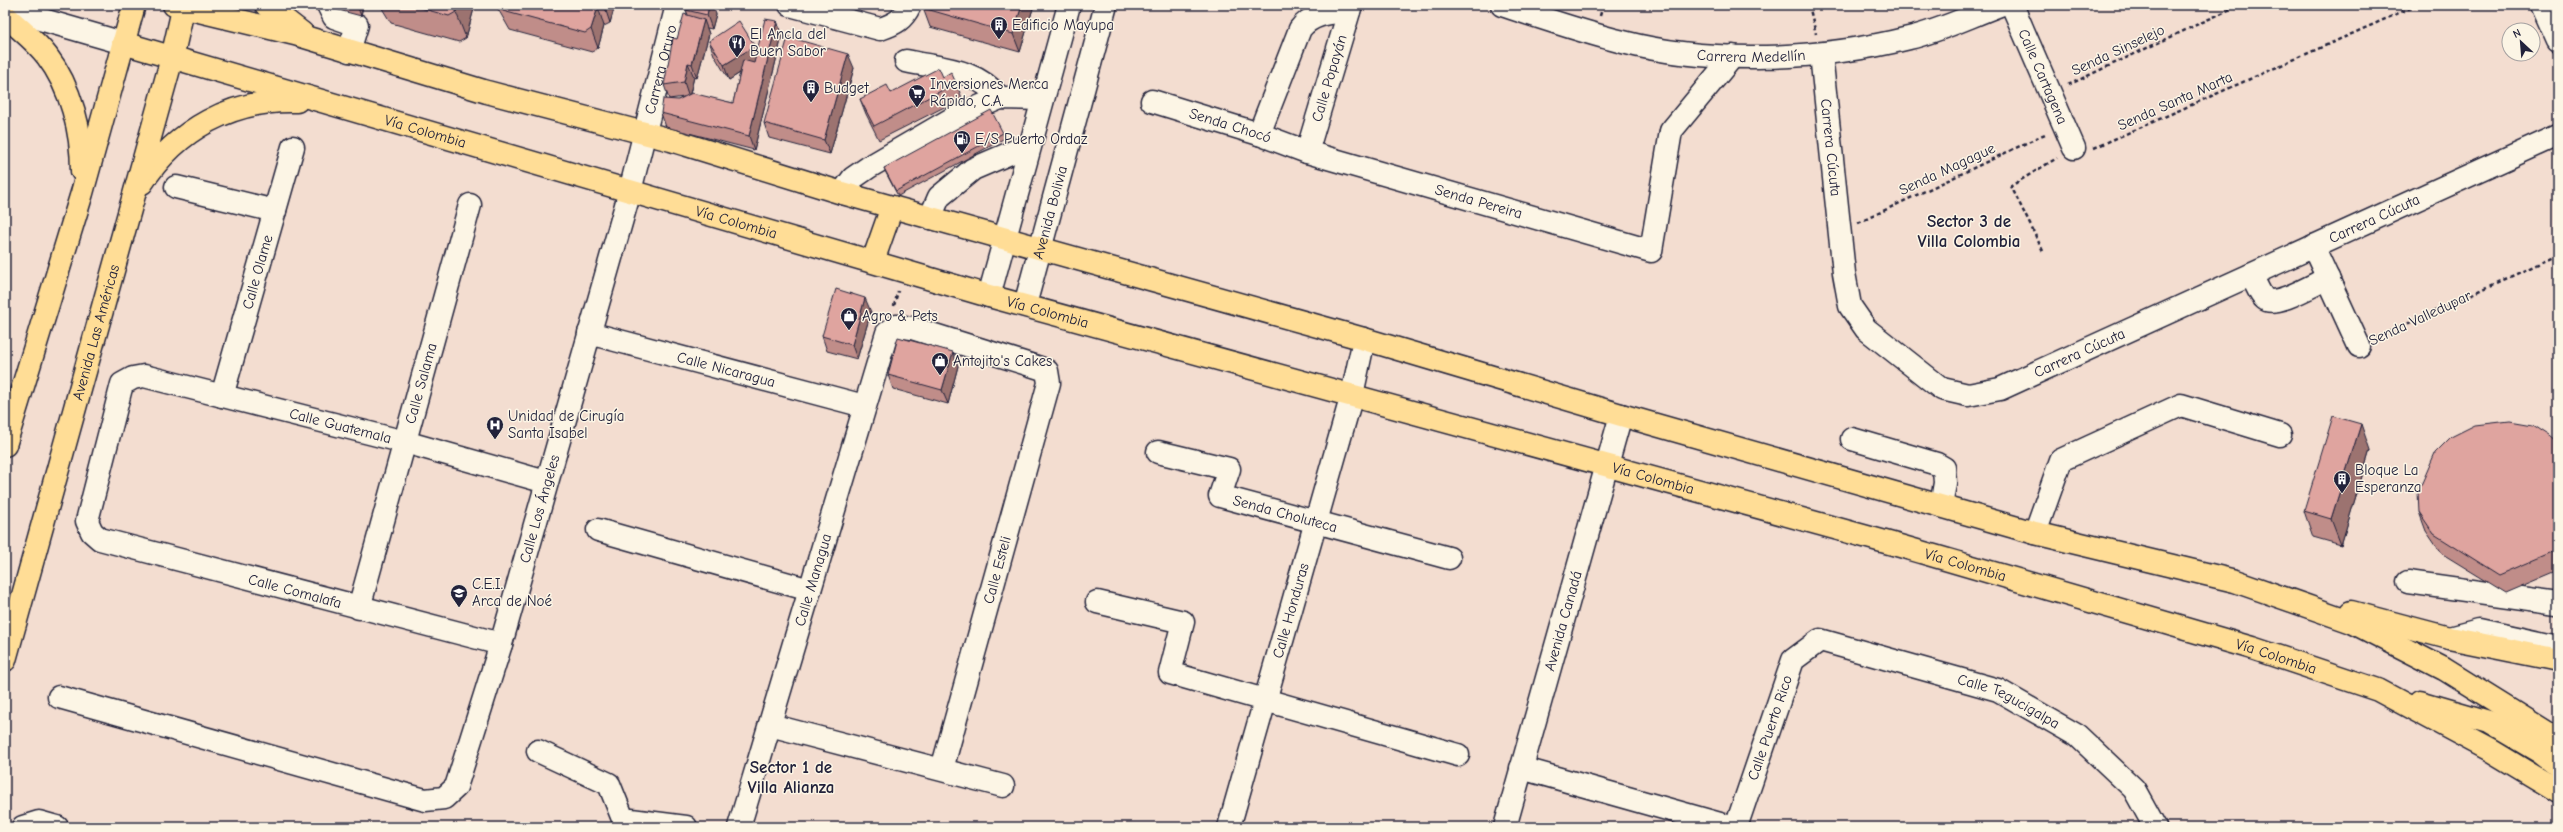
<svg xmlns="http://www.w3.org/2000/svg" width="2563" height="832" viewBox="0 0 2563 832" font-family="'Comic Neue',sans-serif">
<rect width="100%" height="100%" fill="#f3ddd0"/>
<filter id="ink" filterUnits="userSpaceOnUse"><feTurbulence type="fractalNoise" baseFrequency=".025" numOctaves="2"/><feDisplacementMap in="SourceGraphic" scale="8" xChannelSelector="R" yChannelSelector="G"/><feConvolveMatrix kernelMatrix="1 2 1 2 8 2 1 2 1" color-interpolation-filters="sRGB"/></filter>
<g filter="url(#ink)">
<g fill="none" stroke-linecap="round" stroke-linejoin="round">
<defs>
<g id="minor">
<polyline points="328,5 334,17 357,25 349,51"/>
<path d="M790 5 880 29C895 24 903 20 910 5"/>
<path id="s1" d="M1502 5C1542 18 1582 32 1623 42 1711 65 1821 60 1909 38 1940 31 1970 16 2000 5"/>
<path id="s2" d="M2012 5 2074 148"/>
<polyline points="2542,5 2558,41"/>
<polyline points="5,9 123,43"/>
<path id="s3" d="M1821 54 1844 273 1850 306 1866 329 1942 389 1968 395 2000 389 2558 135"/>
<path d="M906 61C942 69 975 68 1000 98"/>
<path id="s4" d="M1152 101 1259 134 1307 152 1651 251 1671 131 1733 56"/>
<path d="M1259 134 1300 29C1312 13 1331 13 1349 11"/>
<path id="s5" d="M1307 152 1351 5"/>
<polyline points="176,187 275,211"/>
<polyline points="842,193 853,178 869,167 955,117 1000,98 1042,99"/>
<polyline points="930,218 939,197 973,169 1029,145"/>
<polyline points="2313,246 2359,346"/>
<path d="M2251 275C2255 281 2259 294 2265 299 2275 308 2316 283 2328 278"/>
<polyline points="989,296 1069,5"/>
<path id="s6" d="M1025 305 1106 5"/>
<path id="s7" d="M589 333 864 406"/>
<path id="s8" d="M222 396 293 147"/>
<polyline points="1852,439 1937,464 1944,468 1945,483 1941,506"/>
<path id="s9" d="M1158 452 1229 469 1220 496 1449 558"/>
<polyline points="598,530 810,590"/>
<polyline points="2035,533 2061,460 2181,405 2280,435"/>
<polyline points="2408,582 2558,603"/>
<polyline points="1097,602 1183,622 1170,673 1458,755"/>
<path id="s10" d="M359 608 470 205"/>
<polyline points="2449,638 2479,630 2558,647"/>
<path id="s11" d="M501 644 100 539 92 532 87 521 122 384 133 378 144 376 405 442 546 482"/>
<path id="s12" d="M59 697 425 800 444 798 456 787 501 644 630 191 677 5"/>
<polyline points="770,725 1003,786"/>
<polyline points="538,751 609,784 623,819 686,827"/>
<polyline points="1521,768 1731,827"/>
<polyline points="23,827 39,822 57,827"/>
<path id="s13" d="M739 827 887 333 896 326 912 328 1040 368 1047 371 1049 383 942 769"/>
<path id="s14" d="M1229 827 1352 395 1364 339"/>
<path id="s15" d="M1505 827 1621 415"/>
<path id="s16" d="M1736 827 1793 660 1820 640 1998 690 2078 736 2134 789 2155 827"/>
</g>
<g id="major">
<polyline points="174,5 295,34 487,92 671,140 842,193 1364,339 1621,415 2035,533 2235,581 2352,622 2444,669 2558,740"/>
<polyline points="266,5 302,33"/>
<path d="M5 15C19 29 35 40 47 56 71 87 82 132 82 171"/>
<path id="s17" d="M123 43 989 296 1900 546 2252 648 2378 690 2490 750 2558 791"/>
<path d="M142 183C177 129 232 99 297 101"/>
<polyline points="873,261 892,207"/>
<polyline points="5,445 82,193 134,5"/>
<polyline points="2351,612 2449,638 2558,660"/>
<path id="s18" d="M5 660 172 58 184 5"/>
<polyline points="2420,702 2489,722 2540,752 2558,766"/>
</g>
</defs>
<!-- minor casing -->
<use href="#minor" stroke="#22223b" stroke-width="25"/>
<!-- major casing -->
<use href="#major" stroke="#22223b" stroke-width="25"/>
<!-- path -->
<g stroke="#22223b" stroke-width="2.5" stroke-dasharray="4 3" stroke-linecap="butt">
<polyline points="1809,5 1816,34"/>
<polyline points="1600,16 1603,5"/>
<polyline points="2068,85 2239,5"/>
<polyline points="2094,148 2417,5"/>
<polyline points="1858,223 2047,133"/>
<polyline points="2043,251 2011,186 2057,158"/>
<polyline points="894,306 898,291"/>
<polyline points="2376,338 2558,255"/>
</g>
<!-- minor -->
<use href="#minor" stroke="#fcf5e5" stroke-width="22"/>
<!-- major -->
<use href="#major" stroke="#ffdd96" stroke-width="22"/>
</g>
<!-- wall -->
<g fill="#c08d89" stroke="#22223b">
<polygon points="333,5 363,5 361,16 335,9"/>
<polygon points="380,5 475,5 466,38 459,42 391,23"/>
<polygon points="497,5 615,5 610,23 604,26 598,48 592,52 510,30 498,9"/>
<polygon points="924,5 1034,5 1020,52 930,27 923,8"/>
<polygon points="686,10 716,14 712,29 707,28 709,34 697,78 694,77 690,94 733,103 740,73 729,80 714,55 709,41 757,52 777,21 782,36 754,150 666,127 661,113 678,100 684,97 669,99 664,85 677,39 688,15"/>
<polygon points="854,68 830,154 769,138 764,123"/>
<polygon points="943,77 956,83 962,98 879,140 866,114 860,99 891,93"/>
<polygon points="1003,133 1005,138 898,196 886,173 884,168"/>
<polygon points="871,312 857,359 827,351 822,336"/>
<polygon points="958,366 948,404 893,389 888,375"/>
<polygon points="2558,443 2558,571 2506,593 2441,553 2426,531 2419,512"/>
<polygon points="2370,450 2341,545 2313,537 2304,511"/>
</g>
<!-- shaded-wall -->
<g fill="#9c736f" stroke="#22223b">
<polygon points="357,5 363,5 361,16"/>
<polygon points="458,5 475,5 466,38 456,12"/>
<polygon points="604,5 615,5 610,23"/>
<polygon points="709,5 712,5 716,14 712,29 707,15"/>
<polygon points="1022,5 1034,5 1020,52 1013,34"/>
<polygon points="598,7 604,26 598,48 591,29"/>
<polygon points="704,20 709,34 697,78 692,64"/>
<polygon points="777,21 782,36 754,150 749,136"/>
<polygon points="755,46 760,60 729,80 724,65"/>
<polygon points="848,54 854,68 830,154 824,140"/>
<polygon points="688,63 694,77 689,97 684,82"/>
<polygon points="865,298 871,312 857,359 852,345"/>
<polygon points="953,352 958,366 948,404 942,390"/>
<polygon points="2361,424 2370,450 2341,545 2331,519"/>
</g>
<!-- building -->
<g fill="#dfa49f" stroke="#22223b">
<polygon points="410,5 458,5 456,12 449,16"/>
<polygon points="500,5 602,5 598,7 591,29 585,33 503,11"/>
<polygon points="688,5 709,5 707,15 686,10"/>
<polygon points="924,5 1022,5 1013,34 923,8"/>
<polygon points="684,14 704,20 692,64 688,63 684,82 664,85 673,38 677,39"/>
<polygon points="765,19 777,21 749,136 661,113 663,99 678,100 692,93 733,103 743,60 754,63"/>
<polygon points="739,21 755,46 724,65 709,41"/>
<polygon points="788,37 848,54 824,140 764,123"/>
<polygon points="939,68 943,77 951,72 956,83 874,126 860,99 887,85 891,93"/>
<polygon points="991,110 1003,133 896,191 884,168"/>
<polygon points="836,289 865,298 852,345 822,336"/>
<polygon points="898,337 953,352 942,390 888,375"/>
<polygon points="2333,416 2361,424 2331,519 2304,511"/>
<polygon points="2510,421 2533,425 2550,436 2558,443 2558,550 2499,575 2434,534 2419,512 2418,492 2435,453 2451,437 2475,425"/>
</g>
</g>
<!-- icons -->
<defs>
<symbol id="building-pin" viewBox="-11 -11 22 30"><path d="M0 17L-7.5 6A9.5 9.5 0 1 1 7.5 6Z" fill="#22223b" stroke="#fcf5e5"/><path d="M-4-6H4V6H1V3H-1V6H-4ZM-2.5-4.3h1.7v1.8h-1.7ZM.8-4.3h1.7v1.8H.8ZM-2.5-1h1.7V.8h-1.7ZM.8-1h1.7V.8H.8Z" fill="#fff"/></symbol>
<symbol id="restaurant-pin" viewBox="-11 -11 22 30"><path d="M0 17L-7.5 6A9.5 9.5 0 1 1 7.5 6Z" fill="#22223b" stroke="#fcf5e5"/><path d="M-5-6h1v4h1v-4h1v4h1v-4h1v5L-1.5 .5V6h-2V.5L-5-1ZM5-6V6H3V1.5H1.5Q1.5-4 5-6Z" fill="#fff"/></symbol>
<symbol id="supermarket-pin" viewBox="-11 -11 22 30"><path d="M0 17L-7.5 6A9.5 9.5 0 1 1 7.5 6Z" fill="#22223b" stroke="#fcf5e5"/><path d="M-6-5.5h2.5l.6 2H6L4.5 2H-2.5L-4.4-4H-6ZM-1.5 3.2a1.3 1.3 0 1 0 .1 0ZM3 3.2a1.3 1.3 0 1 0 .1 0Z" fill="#fff"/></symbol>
<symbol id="fuel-pin" viewBox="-11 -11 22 30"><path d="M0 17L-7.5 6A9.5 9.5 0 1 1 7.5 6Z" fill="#22223b" stroke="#fcf5e5"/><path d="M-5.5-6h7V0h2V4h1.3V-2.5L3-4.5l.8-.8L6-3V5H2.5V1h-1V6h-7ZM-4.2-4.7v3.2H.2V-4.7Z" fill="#fff"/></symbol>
<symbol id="shop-pin" viewBox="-11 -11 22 30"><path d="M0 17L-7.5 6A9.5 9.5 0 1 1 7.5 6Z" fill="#22223b" stroke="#fcf5e5"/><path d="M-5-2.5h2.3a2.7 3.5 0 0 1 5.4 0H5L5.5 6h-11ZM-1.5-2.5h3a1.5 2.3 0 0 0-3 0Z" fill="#fff"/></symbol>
<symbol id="hospital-pin" viewBox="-11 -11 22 30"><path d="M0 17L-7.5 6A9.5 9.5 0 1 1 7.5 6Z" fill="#22223b" stroke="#fcf5e5"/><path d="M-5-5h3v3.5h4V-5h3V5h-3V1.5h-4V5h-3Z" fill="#fff"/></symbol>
<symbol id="school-pin" viewBox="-11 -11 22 30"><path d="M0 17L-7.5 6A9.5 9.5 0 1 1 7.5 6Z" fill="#22223b" stroke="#fcf5e5"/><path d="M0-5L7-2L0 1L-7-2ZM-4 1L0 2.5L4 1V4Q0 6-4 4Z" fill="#fff"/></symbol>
</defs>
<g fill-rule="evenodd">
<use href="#building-pin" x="989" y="15" width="20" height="27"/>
<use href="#restaurant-pin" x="727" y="33" width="20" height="27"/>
<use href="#building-pin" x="801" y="78" width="20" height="27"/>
<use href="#supermarket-pin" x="907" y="83" width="20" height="27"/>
<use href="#fuel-pin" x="952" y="129" width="20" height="27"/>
<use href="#shop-pin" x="839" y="306" width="20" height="27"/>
<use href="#shop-pin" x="930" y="351" width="20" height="27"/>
<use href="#hospital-pin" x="485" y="415" width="20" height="27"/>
<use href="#building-pin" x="2332" y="469" width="20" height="27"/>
<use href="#school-pin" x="449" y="583" width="20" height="27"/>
</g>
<g text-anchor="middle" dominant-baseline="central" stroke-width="3" stroke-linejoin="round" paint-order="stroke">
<!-- poi labels -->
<g font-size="15" fill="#22223b" stroke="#fcf5e5" text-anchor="start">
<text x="1012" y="25">Edificio Mayupa</text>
<text x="750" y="34">El Ancla del<tspan x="750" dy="17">Buen Sabor</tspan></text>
<text x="930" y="84">Inversiones Merca<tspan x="930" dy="17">Rápido, C.A.</tspan></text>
<text x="824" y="88">Budget</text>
<text x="975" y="139">E/S Puerto Ordaz</text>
<text x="862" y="316">Agro &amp; Pets</text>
<text x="953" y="361">Antojito's Cakes</text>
<text x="508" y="416">Unidad de Cirugía<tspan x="508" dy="17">Santa Isabel</tspan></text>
<text x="2355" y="470">Bloque La<tspan x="2355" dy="17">Esperanza</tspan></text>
<text x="472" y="584">C.E.I.<tspan x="472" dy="17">Arca de Noé</tspan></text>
</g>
<!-- street labels -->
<g font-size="15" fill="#22223b" stroke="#fcf5e5">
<text transform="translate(2118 50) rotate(-25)">Senda Sinselejo</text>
<text stroke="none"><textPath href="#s1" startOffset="256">Carrera Medellín</textPath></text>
<text stroke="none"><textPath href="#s12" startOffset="1162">Carrera Oruro</textPath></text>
<text stroke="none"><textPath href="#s2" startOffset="78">Calle Cartagena</textPath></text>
<text stroke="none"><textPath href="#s5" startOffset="77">Calle Popayán</textPath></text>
<text transform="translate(2175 101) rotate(-24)">Senda Santa Marta</text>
<text stroke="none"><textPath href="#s4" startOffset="82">Senda Chocó</textPath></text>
<text stroke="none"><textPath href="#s17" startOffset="315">Vía Colombia</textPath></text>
<text stroke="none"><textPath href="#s3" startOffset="94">Carrera Cúcuta</textPath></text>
<text transform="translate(1947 169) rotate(-25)">Senda Magague</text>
<text stroke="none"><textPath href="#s4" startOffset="342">Senda Pereira</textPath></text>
<text stroke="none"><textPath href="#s6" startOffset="96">Avenida Bolivia</textPath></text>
<text stroke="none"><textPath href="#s3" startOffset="849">Carrera Cúcuta</textPath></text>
<text stroke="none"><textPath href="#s17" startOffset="639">Vía Colombia</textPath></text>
<text stroke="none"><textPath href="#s8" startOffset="129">Calle Olame</textPath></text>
<text stroke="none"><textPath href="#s17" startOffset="963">Vía Colombia</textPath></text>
<text transform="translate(2420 318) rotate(-25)">Senda Valledupar</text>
<text stroke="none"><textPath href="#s18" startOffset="340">Avenida Las Américas</textPath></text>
<text stroke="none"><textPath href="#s3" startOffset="525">Carrera Cúcuta</textPath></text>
<text stroke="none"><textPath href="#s7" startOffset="142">Calle Nicaragua</textPath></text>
<text stroke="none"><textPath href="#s10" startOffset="233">Calle Salama</textPath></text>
<text stroke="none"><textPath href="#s11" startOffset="805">Calle Guatemala</textPath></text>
<text stroke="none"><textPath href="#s17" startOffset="1591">Vía Colombia</textPath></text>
<text stroke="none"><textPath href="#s12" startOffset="706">Calle Los Ángeles</textPath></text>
<text stroke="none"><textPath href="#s9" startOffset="169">Senda Choluteca</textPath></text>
<text stroke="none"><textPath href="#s17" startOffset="1915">Vía Colombia</textPath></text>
<text transform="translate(997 570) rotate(-75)">Calle Esteli</text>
<text stroke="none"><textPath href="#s13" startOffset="258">Calle Managua</textPath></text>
<text transform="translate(295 591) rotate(15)">Calle Comalafa</text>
<text stroke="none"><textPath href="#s14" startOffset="225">Calle Honduras</textPath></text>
<text stroke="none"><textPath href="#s15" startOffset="214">Avenida Canadá</textPath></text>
<text stroke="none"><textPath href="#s17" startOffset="2239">Vía Colombia</textPath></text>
<text stroke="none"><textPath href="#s16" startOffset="409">Calle Tegucigalpa</textPath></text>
<text stroke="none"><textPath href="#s16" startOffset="105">Calle Puerto Rico</textPath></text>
</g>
<!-- quarter labels -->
<g font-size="17" font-weight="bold" fill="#22223b" stroke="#fcf5e5">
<text x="1969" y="221">Sector 3 de<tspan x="1969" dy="20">Villa Colombia</tspan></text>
<text x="791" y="767">Sector 1 de<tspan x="791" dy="20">Villa Alianza</tspan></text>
</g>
</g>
<!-- margin -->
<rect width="2563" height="832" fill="none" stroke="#fcf5e5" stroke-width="20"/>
<rect x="10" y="10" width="2543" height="812" fill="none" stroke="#22223b" stroke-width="1.5" filter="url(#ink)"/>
<!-- north arrow -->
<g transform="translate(2521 42) rotate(334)"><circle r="19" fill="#fcf5e5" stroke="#a5a1a1"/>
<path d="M0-3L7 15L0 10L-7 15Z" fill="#22223b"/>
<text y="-6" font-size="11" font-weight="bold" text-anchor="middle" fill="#22223b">N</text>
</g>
</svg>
